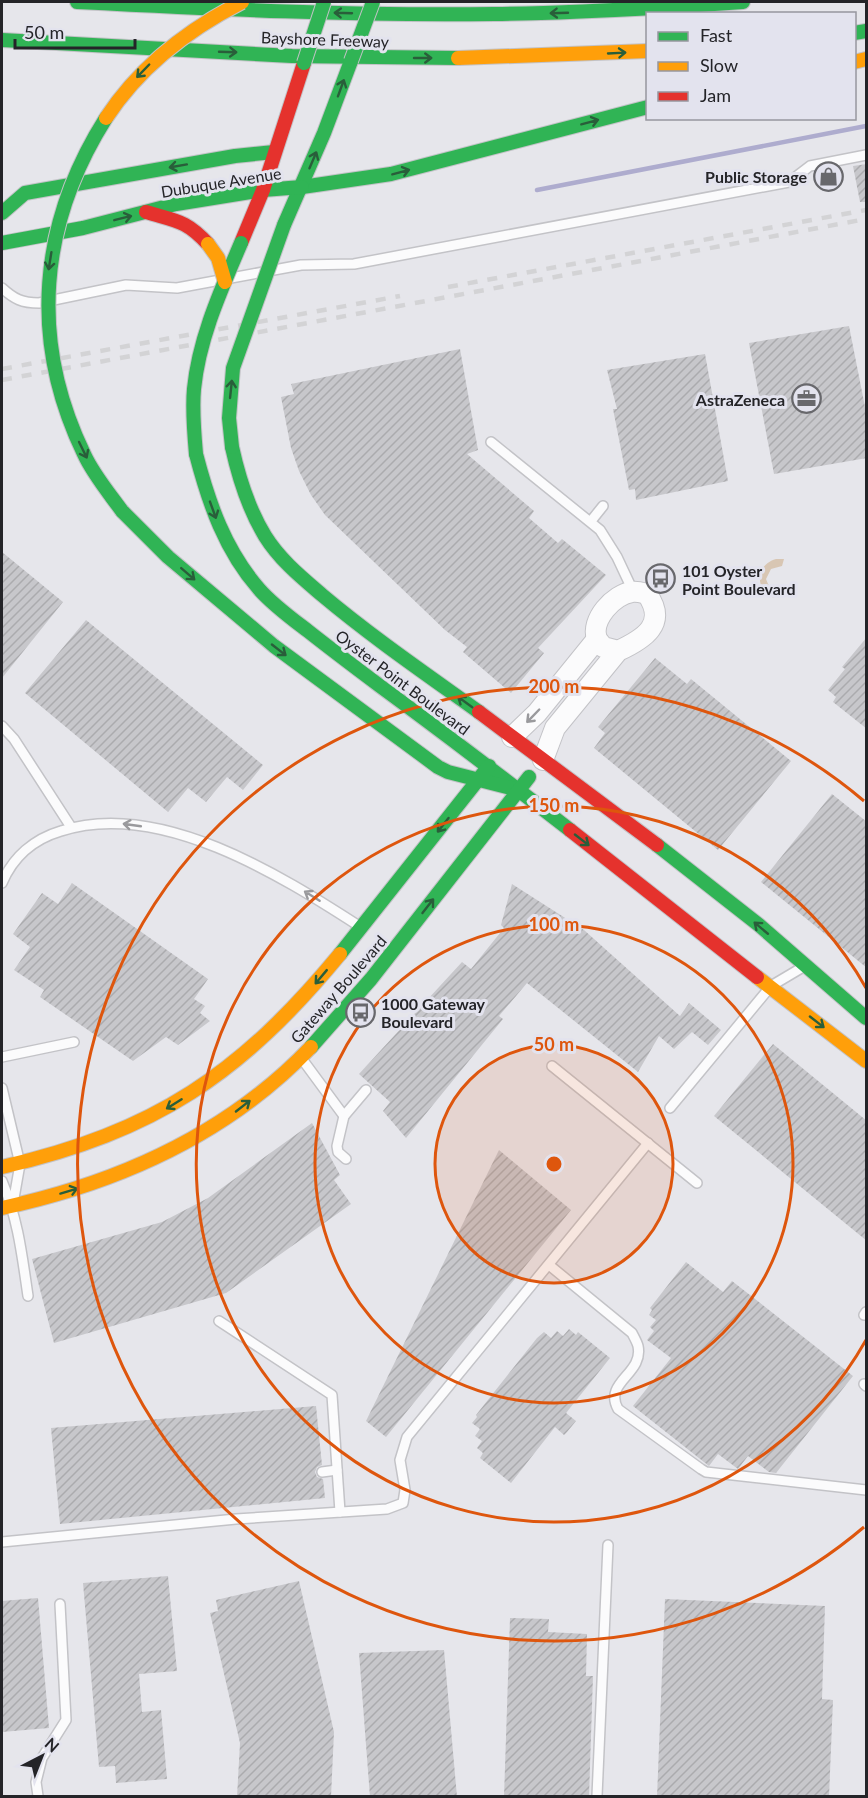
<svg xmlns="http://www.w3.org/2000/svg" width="868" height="1798" viewBox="0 0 868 1798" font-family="Lato,sans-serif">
<defs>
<pattern id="building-hatch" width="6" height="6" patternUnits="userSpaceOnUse" patternTransform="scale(1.5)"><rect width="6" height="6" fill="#c7c7cb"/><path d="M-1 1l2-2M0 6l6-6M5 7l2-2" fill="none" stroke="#ababae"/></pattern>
</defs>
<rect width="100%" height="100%" fill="#e6e6eb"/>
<!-- green -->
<path fill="#d8c6b3" d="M776 559H784L782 566 771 569 766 579 768 584 773 590H785L788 596 774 598 766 594C755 581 759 564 776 559Z"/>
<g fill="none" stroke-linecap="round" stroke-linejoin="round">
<!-- stream -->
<polyline stroke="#aeacce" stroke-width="4.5" points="537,190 866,126"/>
</g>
<!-- building -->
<g fill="url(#building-hatch)">
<polygon points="867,164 867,202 860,202 853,166"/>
<polygon points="849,326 867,417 867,458 774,474 749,343"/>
<polygon points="460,349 478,450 467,454 534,511 529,518 558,543 562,539 606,575 538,648 544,653 511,693 463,652 467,647 445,630 325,515 311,495 299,471 291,448 281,397 294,394 291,384"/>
<polygon points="705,354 728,481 636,500 635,489 629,490 613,409 617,409 607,370"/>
<polygon points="2,552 63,602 2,678"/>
<polygon points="86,620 263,765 243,790 227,777 206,802 188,788 168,812 25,693"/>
<polygon points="867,637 867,729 833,702 836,697 828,690 845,669 842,667"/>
<polygon points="655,658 687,684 691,679 791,761 718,850 594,748 605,733 598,727"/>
<polygon points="832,794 867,822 867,968 761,882"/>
<polygon points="72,883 208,979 194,999 205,1006 200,1013 210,1021 178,1045 166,1037 133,1061 40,997 44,990 14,970 30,947 13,934 42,893 58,904"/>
<polygon points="512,884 584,930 680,1016 689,1003 721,1030 708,1045 692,1032 674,1049 659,1036 638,1072 527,983 499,1016 503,1019 406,1138 383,1111 390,1102 359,1074 462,962 471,969 504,928 501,925"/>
<polygon points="773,1044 867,1121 867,1241 714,1116"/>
<polygon points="312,1123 340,1175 334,1180 351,1204 226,1293 54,1343 32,1259 162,1222 208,1198"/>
<polygon points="499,1150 571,1210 386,1437 366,1421"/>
<polygon points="686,1262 723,1292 732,1281 853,1376 776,1473 769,1472 748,1456 738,1469 718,1454 709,1466 633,1406 671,1358 647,1340 654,1331 650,1327 656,1320 649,1315 652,1310 650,1308"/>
<polygon points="569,1329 576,1335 578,1332 610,1358 566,1413 576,1421 567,1432 564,1435 555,1427 511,1483 480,1458 483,1453 477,1448 482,1441 475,1436 480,1429 472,1423 477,1417 476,1415 537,1338 544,1332 551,1338 557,1331 563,1336"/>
<polygon points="316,1406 322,1465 317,1467 315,1472 317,1477 323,1479 325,1498 60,1524 51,1428"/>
<polygon points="168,1576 177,1671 139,1674 142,1712 161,1710 167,1779 116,1783 115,1766 99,1767 83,1583"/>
<polygon points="299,1581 334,1732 331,1797 237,1797 240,1743 210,1613 218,1611 216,1600"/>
<polygon points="38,1598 49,1728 2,1732 2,1601"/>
<polygon points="665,1599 825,1606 822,1699 833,1700 829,1797 657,1797"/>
<polygon points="510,1618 549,1619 548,1632 587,1634 586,1676 593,1676 589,1797 504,1797"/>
<polygon points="444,1650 457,1797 370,1797 359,1653"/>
</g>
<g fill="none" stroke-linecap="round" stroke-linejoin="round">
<defs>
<g id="lane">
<path d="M2 288C14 299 22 303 39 303L126 285 177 288 301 265 354 264 789 182 810 166 866 155"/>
<polyline points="491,442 600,530 617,557 633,591"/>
<polyline points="591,521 603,506"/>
<polyline points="2,726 14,739 71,827"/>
<path d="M2 883C13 857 34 839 61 831 159 799 280 875 359 926"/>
<polyline points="2,1057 74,1042"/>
<polyline points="302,1059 344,1116 366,1090"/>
<polyline points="552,1066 697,1183"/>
<polyline points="2,1088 20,1164 13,1204"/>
<polyline points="670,1108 771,986 803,967"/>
<polyline points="344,1116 337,1146 338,1152 346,1159"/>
<path d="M2 1181C18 1219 22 1255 28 1296"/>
<path d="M549 1265 632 1333C634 1337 637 1342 638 1346 644 1374 603 1382 618 1409L701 1469 706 1472 866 1490"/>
<polyline points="864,1315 866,1312"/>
<polyline points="219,1321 332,1395 340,1512"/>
<polyline points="864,1384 866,1386"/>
<polyline points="322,1472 337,1470"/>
<polyline points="2,1542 236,1519 387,1509 403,1503 405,1490 400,1460 407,1437 648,1143"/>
<polyline points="38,1796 36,1782 42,1758 66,1720 60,1604"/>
<polyline points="597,1796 608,1545"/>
</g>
<g id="street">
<polyline points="512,737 537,713 597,639"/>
<path d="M543 760 555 728 618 651C644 639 668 624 647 594 643 593 637 591 632 592 614 594 590 620 597 639 599 642 601 644 603 647L618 651"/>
</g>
<g id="fast">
<path d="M77 2C216 9 355 16 494 14 577 13 660 8 743 2"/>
<polyline points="854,33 866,31"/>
<polyline points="2,40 292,56 458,58"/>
<polyline points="302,187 391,174 648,107"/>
<polyline points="2,213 25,193 235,156 274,152"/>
<polyline points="284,225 324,133 351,61"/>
<polyline points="2,243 83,228 176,204 263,190 302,187"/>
<path d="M232 447C239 479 248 508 265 536 280 560 301 577 322 595 372 637 426 674 479 712"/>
<path d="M196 454C209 504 225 550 259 589 273 605 291 618 308 631 332 650 356 668 380 686 444 733 507 781 570 830"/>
<polyline points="122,511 168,557 274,646 438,767 448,772 519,790"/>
<polyline points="657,845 759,925 866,1018"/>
<polyline points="340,954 489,766"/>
<polyline points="311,1047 371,979 529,777"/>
</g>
<g id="slow">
<polyline points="458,58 648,51"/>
<polyline points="854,62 866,59"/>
<polyline points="757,977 866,1061"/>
<path d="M2 1167C155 1132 241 1074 340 954"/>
<path d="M2 1208C118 1183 228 1134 311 1047"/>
</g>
<g id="jam">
<path d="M146 212C176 221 186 220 208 244"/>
<polyline points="241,243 263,190 304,63"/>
<polyline points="479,712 657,845"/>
<polyline points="570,830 757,977"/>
</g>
</defs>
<!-- lane casing -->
<use href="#lane" stroke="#c3c3c7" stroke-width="12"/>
<!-- street casing -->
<use href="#street" stroke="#c3c3c7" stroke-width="22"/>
<!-- fast casing -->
<use href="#fast" stroke="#c3c3c7" stroke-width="16"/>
<!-- slow casing -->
<use href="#slow" stroke="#c3c3c7" stroke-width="16"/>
<!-- jam casing -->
<use href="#jam" stroke="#c3c3c7" stroke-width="16"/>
<!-- lane -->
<use href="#lane" stroke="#fbfbfc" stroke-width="9"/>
<!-- street -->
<use href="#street" stroke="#fbfbfc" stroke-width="20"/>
<!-- fast -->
<use href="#fast" stroke="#30b455" stroke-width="14"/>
<!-- slow -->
<use href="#slow" stroke="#ff9f0a" stroke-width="14"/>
<!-- jam -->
<use href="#jam" stroke="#e5322d" stroke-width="14"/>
<!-- rail -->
<g stroke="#d3d3d5" stroke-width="4.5" stroke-dasharray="10 10" stroke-linecap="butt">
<polyline points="448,287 866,210"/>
<polyline points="2,369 400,296"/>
<polyline points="2,380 866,219"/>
</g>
<defs>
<g id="fast-bridge">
<polyline points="351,61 373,2"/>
<polyline points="304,63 324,2"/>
<path d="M106 118C39 224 29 340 84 454 93 474 109 493 122 511"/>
<polyline points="232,447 229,418 233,368 284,225"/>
<path d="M196 454C194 432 192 410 194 389 199 338 221 290 241 243"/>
</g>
<g id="slow-bridge">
<path d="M106 118C140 66 187 30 242 2"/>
<polyline points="208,244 218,258 225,282"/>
</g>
</defs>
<!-- fast-bridge casing -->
<use href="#fast-bridge" stroke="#c3c3c7" stroke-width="16" stroke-linecap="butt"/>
<!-- slow-bridge casing -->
<use href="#slow-bridge" stroke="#c3c3c7" stroke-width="16" stroke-linecap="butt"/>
<!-- fast-bridge -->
<use href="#fast-bridge" stroke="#30b455" stroke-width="14"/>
<!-- slow-bridge -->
<use href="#slow-bridge" stroke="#ff9f0a" stroke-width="14"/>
</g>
<!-- one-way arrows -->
<defs><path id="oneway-shaft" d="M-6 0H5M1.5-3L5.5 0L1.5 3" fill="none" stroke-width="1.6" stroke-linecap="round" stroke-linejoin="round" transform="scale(1.5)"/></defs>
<g stroke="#295e3a">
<use href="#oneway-shaft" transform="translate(343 13) rotate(-178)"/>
<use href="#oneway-shaft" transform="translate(559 13) rotate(178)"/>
<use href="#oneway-shaft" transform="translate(228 52) rotate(2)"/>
<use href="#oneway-shaft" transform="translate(617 53) rotate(-3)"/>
<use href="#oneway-shaft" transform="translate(423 58)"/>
<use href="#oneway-shaft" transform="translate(143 71) rotate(134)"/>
<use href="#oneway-shaft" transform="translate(341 88) rotate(-70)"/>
<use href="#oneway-shaft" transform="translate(590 122) rotate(-15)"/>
<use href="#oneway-shaft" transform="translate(313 160) rotate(-67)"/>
<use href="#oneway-shaft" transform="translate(178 166) rotate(170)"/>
<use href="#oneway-shaft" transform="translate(401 172) rotate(-15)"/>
<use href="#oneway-shaft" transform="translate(123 218) rotate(-14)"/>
<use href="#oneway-shaft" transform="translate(50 261) rotate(99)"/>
<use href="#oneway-shaft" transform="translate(231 389) rotate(-84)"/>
<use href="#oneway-shaft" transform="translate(83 450) rotate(64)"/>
<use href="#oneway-shaft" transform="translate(213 510) rotate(70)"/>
<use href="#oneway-shaft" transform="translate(188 574) rotate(41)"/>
<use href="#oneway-shaft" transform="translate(279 650) rotate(38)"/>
<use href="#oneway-shaft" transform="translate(465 702) rotate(-144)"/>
<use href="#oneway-shaft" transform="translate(443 825) rotate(128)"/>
<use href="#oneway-shaft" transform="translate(582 840) rotate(38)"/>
<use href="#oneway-shaft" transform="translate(428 906) rotate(-52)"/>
<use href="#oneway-shaft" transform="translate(761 928) rotate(-140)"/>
<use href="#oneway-shaft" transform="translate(321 977) rotate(130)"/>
<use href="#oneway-shaft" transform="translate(817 1022) rotate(38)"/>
<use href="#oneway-shaft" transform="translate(174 1104) rotate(148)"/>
<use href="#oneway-shaft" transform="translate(243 1106) rotate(-38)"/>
<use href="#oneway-shaft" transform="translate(69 1191) rotate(-17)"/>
</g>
<g stroke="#9a9a9d">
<use href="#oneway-shaft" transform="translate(533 716) rotate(134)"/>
<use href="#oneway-shaft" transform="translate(132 825) rotate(-172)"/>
<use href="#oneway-shaft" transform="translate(312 896) rotate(-148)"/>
</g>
<!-- distance rings -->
<circle cx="554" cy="1164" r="119" fill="#de560d" fill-opacity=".12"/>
<g fill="none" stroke="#de560d" stroke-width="3">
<circle cx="554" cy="1164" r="119"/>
<circle cx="554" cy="1164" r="239"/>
<path d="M866 1340A358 358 0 1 1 866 988"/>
<path d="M864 1527A477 477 0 1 1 864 801"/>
</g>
<!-- icons -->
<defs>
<symbol id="shop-ring" viewBox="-11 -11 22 22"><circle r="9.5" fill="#e3e3ee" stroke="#68686c" stroke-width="1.5"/><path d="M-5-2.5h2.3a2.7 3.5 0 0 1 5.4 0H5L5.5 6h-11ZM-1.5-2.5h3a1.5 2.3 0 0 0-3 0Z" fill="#68686c"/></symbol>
<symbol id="office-ring" viewBox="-11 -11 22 22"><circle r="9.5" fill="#e3e3ee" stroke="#68686c" stroke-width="1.5"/><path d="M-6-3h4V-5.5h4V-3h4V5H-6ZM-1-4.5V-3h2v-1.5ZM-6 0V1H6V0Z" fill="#68686c"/></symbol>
<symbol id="bus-ring" viewBox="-11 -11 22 22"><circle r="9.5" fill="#e3e3ee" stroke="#68686c" stroke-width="1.5"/><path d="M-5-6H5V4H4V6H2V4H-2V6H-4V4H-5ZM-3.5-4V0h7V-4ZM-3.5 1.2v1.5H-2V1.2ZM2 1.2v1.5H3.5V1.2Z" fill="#68686c"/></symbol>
</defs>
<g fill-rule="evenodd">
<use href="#shop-ring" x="812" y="160" width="33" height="33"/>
<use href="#office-ring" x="790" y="382" width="33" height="33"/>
<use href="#bus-ring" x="644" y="562" width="33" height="33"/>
<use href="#bus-ring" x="344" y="996" width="33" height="33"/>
</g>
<g text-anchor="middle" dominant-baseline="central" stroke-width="6" stroke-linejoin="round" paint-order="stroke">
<!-- street labels -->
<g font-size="16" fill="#242428" stroke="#e3e3ee">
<text transform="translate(325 39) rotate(2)">Bayshore Freeway</text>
<text transform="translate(221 182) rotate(-9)">Dubuque Avenue</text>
<text transform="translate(403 682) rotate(37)">Oyster Point Boulevard</text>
<text transform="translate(338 989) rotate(-49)">Gateway Boulevard</text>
</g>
<!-- poi labels -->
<g font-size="16" font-weight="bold" fill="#242428" stroke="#e3e3ee" text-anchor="end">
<text x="807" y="176">Public Storage</text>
<text x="785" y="399">AstraZeneca</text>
<text x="682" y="570" text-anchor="start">101 Oyster<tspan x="682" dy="18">Point Boulevard</tspan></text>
<text x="381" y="1003" text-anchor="start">1000 Gateway<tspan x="381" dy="18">Boulevard</tspan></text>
</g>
</g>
<circle cx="554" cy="1164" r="9" fill="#de560d" stroke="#e3e3ee" stroke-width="3"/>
<g font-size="18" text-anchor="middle" font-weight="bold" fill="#de560d" stroke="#e3e3ee" stroke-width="6" stroke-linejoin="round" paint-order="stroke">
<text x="554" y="693">200 m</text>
<text x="554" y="812">150 m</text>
<text x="554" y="931">100 m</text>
<text x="554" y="1051">50 m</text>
</g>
<!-- border -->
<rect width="868" height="1798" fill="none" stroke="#242428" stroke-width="6"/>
<!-- legend -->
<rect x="646" y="12" width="210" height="108" fill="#e3e3ee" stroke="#97979f" stroke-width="1.5"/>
<rect x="658" y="32" width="30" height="9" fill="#30b455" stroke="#97979f" stroke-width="1.5"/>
<text x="700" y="42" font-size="18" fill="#242428">Fast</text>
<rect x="658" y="62" width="30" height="9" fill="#ff9f0a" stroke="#97979f" stroke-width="1.5"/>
<text x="700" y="72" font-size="18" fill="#242428">Slow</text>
<rect x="658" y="92" width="30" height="9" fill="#e5322d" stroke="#97979f" stroke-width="1.5"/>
<text x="700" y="102" font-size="18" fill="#242428">Jam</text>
<!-- north arrow -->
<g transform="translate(42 1756) rotate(42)" stroke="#e3e3ee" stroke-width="4.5" paint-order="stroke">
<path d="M0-4.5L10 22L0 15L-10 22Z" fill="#242428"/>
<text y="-9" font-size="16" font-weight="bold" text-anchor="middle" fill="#242428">N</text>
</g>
<!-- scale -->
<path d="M15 39v9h120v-9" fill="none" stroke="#242428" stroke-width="3"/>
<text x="24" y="39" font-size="18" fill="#242428" stroke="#e3e3ee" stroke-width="4.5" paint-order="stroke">50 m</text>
</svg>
